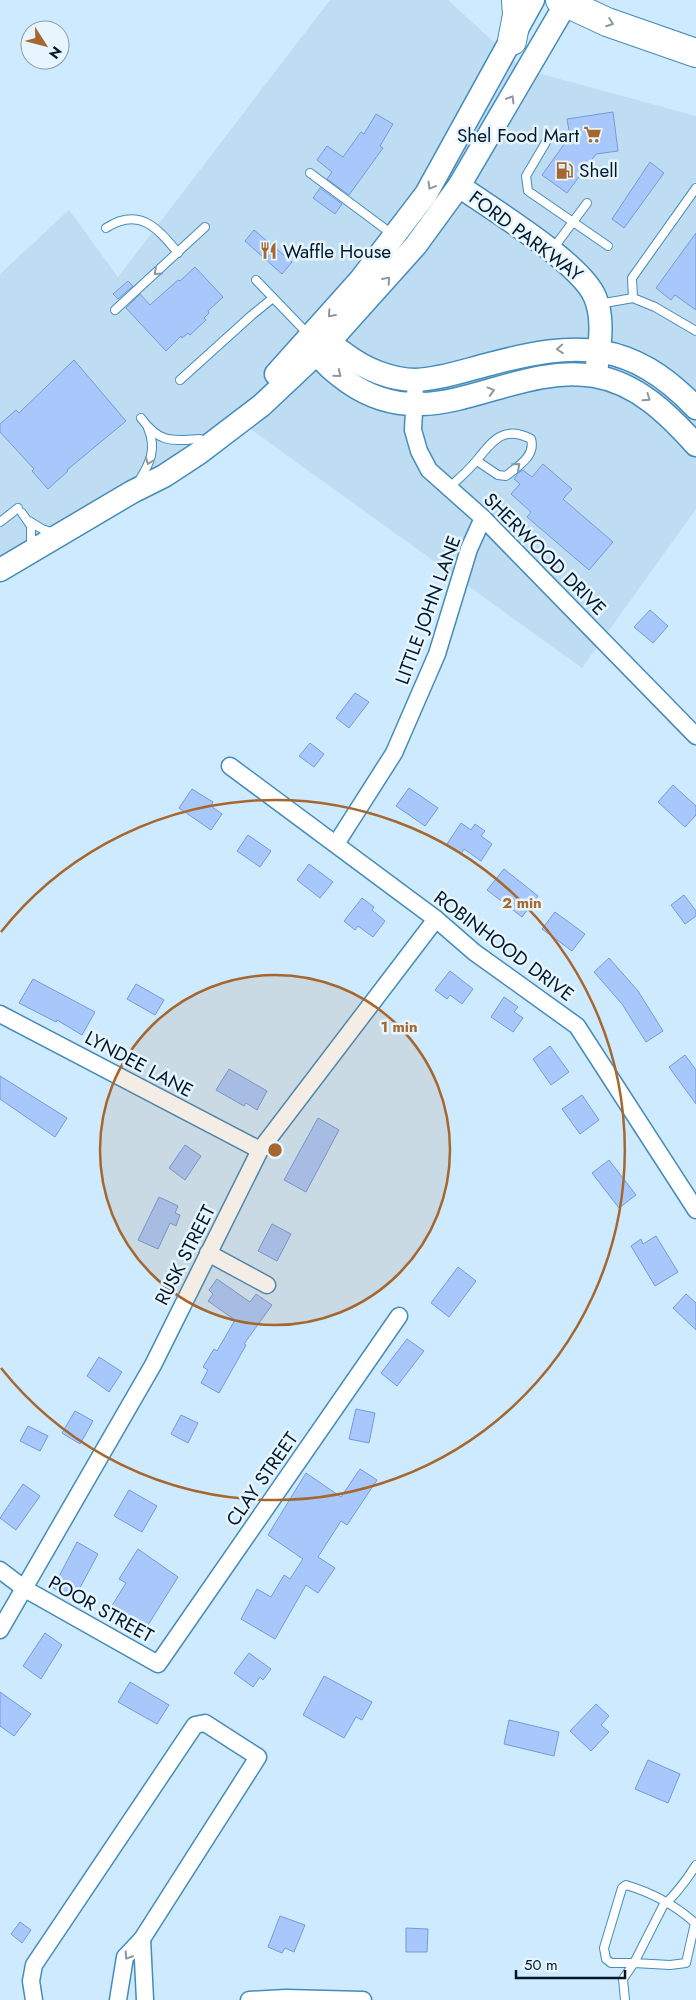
<svg xmlns="http://www.w3.org/2000/svg" width="696" height="2000" viewBox="0 0 696 2000" font-family="Jost,sans-serif">
<rect width="100%" height="100%" fill="#ceeafe"/>
<!-- built -->
<polygon fill="#bedcf2" points="330,0 448,0 523,69 696,116 696,509 582,668 238,420 0,582 0,274 69,210 118,277"/>
<!-- building -->
<g fill="#a8c8fc" stroke="#749bd9">
<polygon points="613,112 618,151 596,154 567,193 542,175 570,136 567,119"/>
<polygon points="376,114 393,124 380,146 383,148 349,195 327,179 332,172 317,160 327,146 343,157 361,132 364,134"/>
<polygon points="650,162 664,173 624,228 612,219"/>
<polygon points="320,188 342,204 335,214 313,198"/>
<polygon points="254,230 292,262 282,274 245,241"/>
<polygon points="696,233 696,310 675,295 671,300 656,288"/>
<polygon points="195,267 223,297 208,311 209,313 204,318 206,320 190,335 188,333 182,338 181,336 166,351 126,308 140,294 150,305 178,280 180,281"/>
<polygon points="128,281 133,286 118,299 113,294"/>
<polygon points="74,360 126,421 67,470 68,471 48,489 32,471 34,469 0,432 0,424 16,410 19,413"/>
<polygon points="543,464 572,489 563,499 613,542 589,570 527,517 531,512 511,494 520,484 514,479 518,473 523,470 532,477"/>
<polygon points="650,610 668,626 653,643 634,627"/>
<polygon points="355,693 369,702 349,728 336,718"/>
<polygon points="310,743 324,754 314,767 299,756"/>
<polygon points="673,785 696,806 696,815 685,827 658,802"/>
<polygon points="409,788 438,808 425,826 396,806"/>
<polygon points="192,789 213,802 211,806 222,814 211,830 179,808"/>
<polygon points="461,823 471,830 475,824 485,831 481,836 492,844 481,861 464,849 461,854 447,844"/>
<polygon points="248,835 271,851 260,867 237,851"/>
<polygon points="309,864 333,882 320,898 297,880"/>
<polygon points="504,869 538,896 522,917 487,890"/>
<polygon points="684,895 696,911 696,916 685,924 671,905"/>
<polygon points="362,898 374,907 372,910 385,921 373,937 358,926 355,930 344,921"/>
<polygon points="555,912 585,934 572,951 542,929"/>
<polygon points="609,958 638,991 663,1031 646,1042 622,1004 594,972"/>
<polygon points="450,971 473,989 462,1004 450,995 447,999 435,990"/>
<polygon points="33,979 95,1012 82,1035 57,1020 56,1022 19,1003"/>
<polygon points="136,984 164,1000 155,1015 127,999"/>
<polygon points="504,997 518,1007 514,1012 523,1018 513,1032 491,1017"/>
<polygon points="550,1046 569,1072 551,1085 533,1059"/>
<polygon points="685,1055 696,1070 696,1104 669,1067"/>
<polygon points="229,1069 267,1091 257,1110 246,1103 244,1106 216,1090"/>
<polygon points="0,1076 67,1118 55,1137 0,1099"/>
<polygon points="582,1095 599,1120 580,1134 562,1109"/>
<polygon points="318,1118 339,1130 306,1192 284,1180"/>
<polygon points="185,1145 201,1156 185,1180 169,1168"/>
<polygon points="609,1160 636,1195 619,1208 592,1173"/>
<polygon points="159,1197 178,1206 175,1213 180,1215 176,1226 170,1223 158,1249 138,1240"/>
<polygon points="272,1224 291,1234 277,1261 258,1251"/>
<polygon points="656,1236 678,1272 655,1286 631,1246 641,1239 643,1244"/>
<polygon points="458,1267 476,1281 449,1317 431,1303"/>
<polygon points="217,1279 250,1302 256,1294 272,1305 244,1344 246,1345 219,1393 201,1383 208,1370 203,1367 214,1349 217,1351 235,1320 208,1301 213,1294 209,1290"/>
<polygon points="686,1294 696,1303 696,1330 673,1308"/>
<polygon points="407,1339 424,1351 397,1386 381,1373"/>
<polygon points="99,1357 122,1372 109,1392 87,1376"/>
<polygon points="356,1409 375,1413 369,1443 349,1439"/>
<polygon points="75,1411 93,1421 80,1444 62,1433"/>
<polygon points="181,1415 198,1423 188,1443 171,1434"/>
<polygon points="28,1426 48,1436 40,1451 20,1441"/>
<polygon points="360,1469 377,1480 347,1525 341,1521 318,1557 335,1568 318,1593 306,1585 275,1639 241,1619 257,1589 271,1597 284,1575 290,1579 303,1559 268,1535 306,1473 341,1497"/>
<polygon points="23,1484 40,1496 16,1530 0,1518"/>
<polygon points="129,1490 157,1506 142,1532 114,1516"/>
<polygon points="77,1542 98,1554 74,1599 53,1588"/>
<polygon points="138,1549 178,1577 143,1633 108,1612 126,1583 119,1579"/>
<polygon points="45,1633 62,1645 41,1679 23,1666"/>
<polygon points="249,1653 271,1669 263,1680 260,1677 253,1687 234,1673"/>
<polygon points="324,1676 372,1702 362,1720 356,1717 344,1738 303,1715"/>
<polygon points="130,1682 169,1705 157,1724 118,1702"/>
<polygon points="0,1692 31,1714 14,1736 0,1726"/>
<polygon points="596,1704 609,1716 601,1725 609,1732 591,1751 570,1731"/>
<polygon points="509,1720 559,1732 554,1756 504,1744"/>
<polygon points="648,1760 680,1774 668,1803 635,1789"/>
<polygon points="280,1916 305,1925 294,1952 285,1948 282,1953 268,1947"/>
<polygon points="20,1922 31,1930 22,1943 11,1934"/>
<polygon points="406,1928 428,1929 427,1952 406,1952"/>
</g>
<g fill="none" stroke-linecap="round" stroke-linejoin="round">
<defs>
<g id="lane">
<polyline points="549,137 526,176 528,191 608,246"/>
<polyline points="310,173 392,234"/>
<path d="M106 228C139 207 157 227 178 253"/>
<polyline points="552,250 587,203"/>
<polyline points="256,280 309,335"/>
<polyline points="633,298 632,278 696,188"/>
<polyline points="599,304 633,298 655,307 696,331"/>
<polyline points="115,310 205,227"/>
<polyline points="180,380 252,315 273,298"/>
<path d="M141 418C159 443 171 441 200 439"/>
<path d="M139 481C150 463 157 449 148 428"/>
<path d="M449 488C458 479 469 470 477 460 493 440 504 425 531 439 536 456 518 466 506 476L498 475 477 461"/>
<polyline points="22,513 31,526 31,546"/>
<polyline points="29,521 42,529 54,533"/>
<polyline points="0,522 18,508"/>
<path d="M625 2000 623 1979 634 1963 670 1965 686 1963 695 1923C674 1904 653 1893 626 1885L622 1888 604 1948 606 1959 611 1963H634L663 1906C676 1894 686 1881 696 1865"/>
</g>
<g id="street">
<polyline points="415,393 413,430 419,451 429,470 483,518 696,736"/>
<polyline points="230,766 436,919 474,952 577,1026 696,1210"/>
<polyline points="336,844 394,753 437,654 469,549 483,518"/>
<polyline points="0,1014 260,1150"/>
<polyline points="208,1253 267,1285"/>
<polyline points="0,1570 25,1589 158,1664 399,1316"/>
<polyline points="0,1630 153,1365 260,1150 436,919"/>
<polyline points="34,2000 31,1981 34,1965 195,1725 205,1723 258,1757 142,1939"/>
<polyline points="118,2000 125,1957 142,1939 145,2000"/>
<polyline points="249,2000 286,1998 363,2000"/>
</g>
<g id="secondary">
<path d="M459 186C492 209 581 263 595 297 604 318 600 343 597 365"/>
<path d="M316 338C332 341 333 346 345 354 365 369 391 380 416 380 441 379 466 370 490 364 576 341 630 339 696 408"/>
<path d="M312 340C318 359 331 370 348 382 432 441 507 362 594 376 637 383 668 414 696 445"/>
<polyline points="276,374 361,279 426,194 533,0"/>
<polyline points="0,570 132,492 164,476 199,453 262,405 330,341 416,245 459,186 568,0"/>
</g>
<g id="highway">
<polyline points="560,0 607,22 696,53"/>
<polyline points="512,41 517,15 516,0"/>
</g>
</defs>
<!-- lane casing -->
<use href="#lane" stroke="#448cbb" stroke-width="10"/>
<!-- street casing -->
<use href="#street" stroke="#448cbb" stroke-width="19"/>
<!-- secondary casing -->
<use href="#secondary" stroke="#448cbb" stroke-width="25"/>
<!-- highway casing -->
<use href="#highway" stroke="#448cbb" stroke-width="30"/>
<!-- lane -->
<use href="#lane" stroke="#fff" stroke-width="8"/>
<!-- street -->
<use href="#street" stroke="#fff" stroke-width="16"/>
<!-- secondary -->
<use href="#secondary" stroke="#fff" stroke-width="22"/>
<!-- highway -->
<use href="#highway" stroke="#fff" stroke-width="28"/>
</g>
<!-- one-way arrows -->
<defs><path id="oneway-chevron" d="M-2-3.5L2.5 0L-2 3.5" fill="none" stroke-width="1.6" stroke-linecap="round" stroke-linejoin="round" transform="scale(1.25)"/></defs>
<g stroke="#8c979f">
<use href="#oneway-chevron" transform="translate(610 23) rotate(20)"/>
<use href="#oneway-chevron" transform="translate(511 99) rotate(-59)"/>
<use href="#oneway-chevron" transform="translate(431 186) rotate(121)"/>
<use href="#oneway-chevron" transform="translate(157 272) rotate(138)"/>
<use href="#oneway-chevron" transform="translate(387 280) rotate(-49)"/>
<use href="#oneway-chevron" transform="translate(331 314) rotate(132)"/>
<use href="#oneway-chevron" transform="translate(560 349) rotate(176)"/>
<use href="#oneway-chevron" transform="translate(338 374) rotate(39)"/>
<use href="#oneway-chevron" transform="translate(491 391) rotate(-15)"/>
<use href="#oneway-chevron" transform="translate(647 398) rotate(35)"/>
<use href="#oneway-chevron" transform="translate(149 461) rotate(111)"/>
<use href="#oneway-chevron" transform="translate(517 466) rotate(-41)"/>
<use href="#oneway-chevron" transform="translate(128 1956) rotate(123)"/>
</g>
<!-- distance rings -->
<circle cx="275" cy="1150" r="175" fill="#a6672e" fill-opacity=".12"/>
<g fill="none" stroke="#a6672e" stroke-width="2.5">
<circle cx="275" cy="1150" r="175"/>
<path d="M1 932A350 350 0 1 1 1 1368"/>
</g>
<!-- icons -->
<defs>
<symbol id="supermarket-bare" viewBox="-9 -9 18 18"><path d="M-6-5.5h2.5l.6 2H6L4.5 2H-2.5L-4.4-4H-6ZM-1.5 3.2a1.3 1.3 0 1 0 .1 0ZM3 3.2a1.3 1.3 0 1 0 .1 0Z" fill="#a6672e" stroke="#e7f5ff" stroke-width="2.5" paint-order="stroke"/></symbol>
<symbol id="fuel-bare" viewBox="-9 -9 18 18"><path d="M-5.5-6h7V0h2V4h1.3V-2.5L3-4.5l.8-.8L6-3V5H2.5V1h-1V6h-7ZM-4.2-4.7v3.2H.2V-4.7Z" fill="#a6672e" stroke="#e7f5ff" stroke-width="2.5" paint-order="stroke"/></symbol>
<symbol id="restaurant-bare" viewBox="-9 -9 18 18"><path d="M-5-6h1v4h1v-4h1v4h1v-4h1v5L-1.5 .5V6h-2V.5L-5-1ZM5-6V6H3V1.5H1.5Q1.5-4 5-6Z" fill="#a6672e" stroke="#e7f5ff" stroke-width="2.5" paint-order="stroke"/></symbol>
</defs>
<g fill-rule="evenodd">
<use href="#supermarket-bare" x="580" y="122" width="25" height="25"/>
<use href="#fuel-bare" x="552" y="158" width="25" height="25"/>
<use href="#restaurant-bare" x="256" y="238" width="25" height="25"/>
</g>
<g text-anchor="middle" dominant-baseline="central" stroke-width="5" stroke-linejoin="round" paint-order="stroke">
<!-- poi labels -->
<g font-size="19" fill="#00182a" stroke="#e7f5ff" text-anchor="start">
<text x="579" y="135" text-anchor="end">Shel Food Mart</text>
<text x="579" y="170">Shell</text>
<text x="283" y="251">Waffle House</text>
</g>
<!-- street labels -->
<g font-size="19" fill="#00182a" stroke="#e7f5ff">
<text transform="translate(526 236) rotate(37)">FORD PARKWAY</text>
<text transform="translate(545 554) rotate(45)">SHERWOOD DRIVE</text>
<text transform="translate(428 610) rotate(-70)">LITTLE JOHN LANE</text>
<text transform="translate(504 946) rotate(37)">ROBINHOOD DRIVE</text>
<text transform="translate(139 1064) rotate(28)">LYNDEE LANE</text>
<text transform="translate(185 1255) rotate(-63)">RUSK STREET</text>
<text transform="translate(262 1479) rotate(-55)">CLAY STREET</text>
<text transform="translate(101 1609) rotate(29)">POOR STREET</text>
</g>
</g>
<circle cx="275" cy="1150" r="8" fill="#a6672e" stroke="#e7f5ff" stroke-width="2.5"/>
<g font-size="15" text-anchor="middle" font-weight="bold" fill="#a6672e" stroke="#e7f5ff" stroke-width="5" stroke-linejoin="round" paint-order="stroke">
<text x="522" y="908">2 min</text>
<text x="399" y="1032">1 min</text>
</g>
<!-- north arrow -->
<g transform="translate(45 45) rotate(126)"><circle r="24" fill="#e7f5ff" stroke="#8b9daa"/>
<path d="M0-4L9 19L0 12L-9 19Z" fill="#a6672e"/>
<text y="-8" font-size="14" font-weight="bold" text-anchor="middle" fill="#00182a">N</text>
</g>
<!-- scale -->
<path d="M516 1970v8h109v-8" fill="none" stroke="#00182a" stroke-width="2.5"/>
<text x="524" y="1970" font-size="15" fill="#00182a" stroke="#e7f5ff" stroke-width="4" paint-order="stroke">50 m</text>
</svg>
